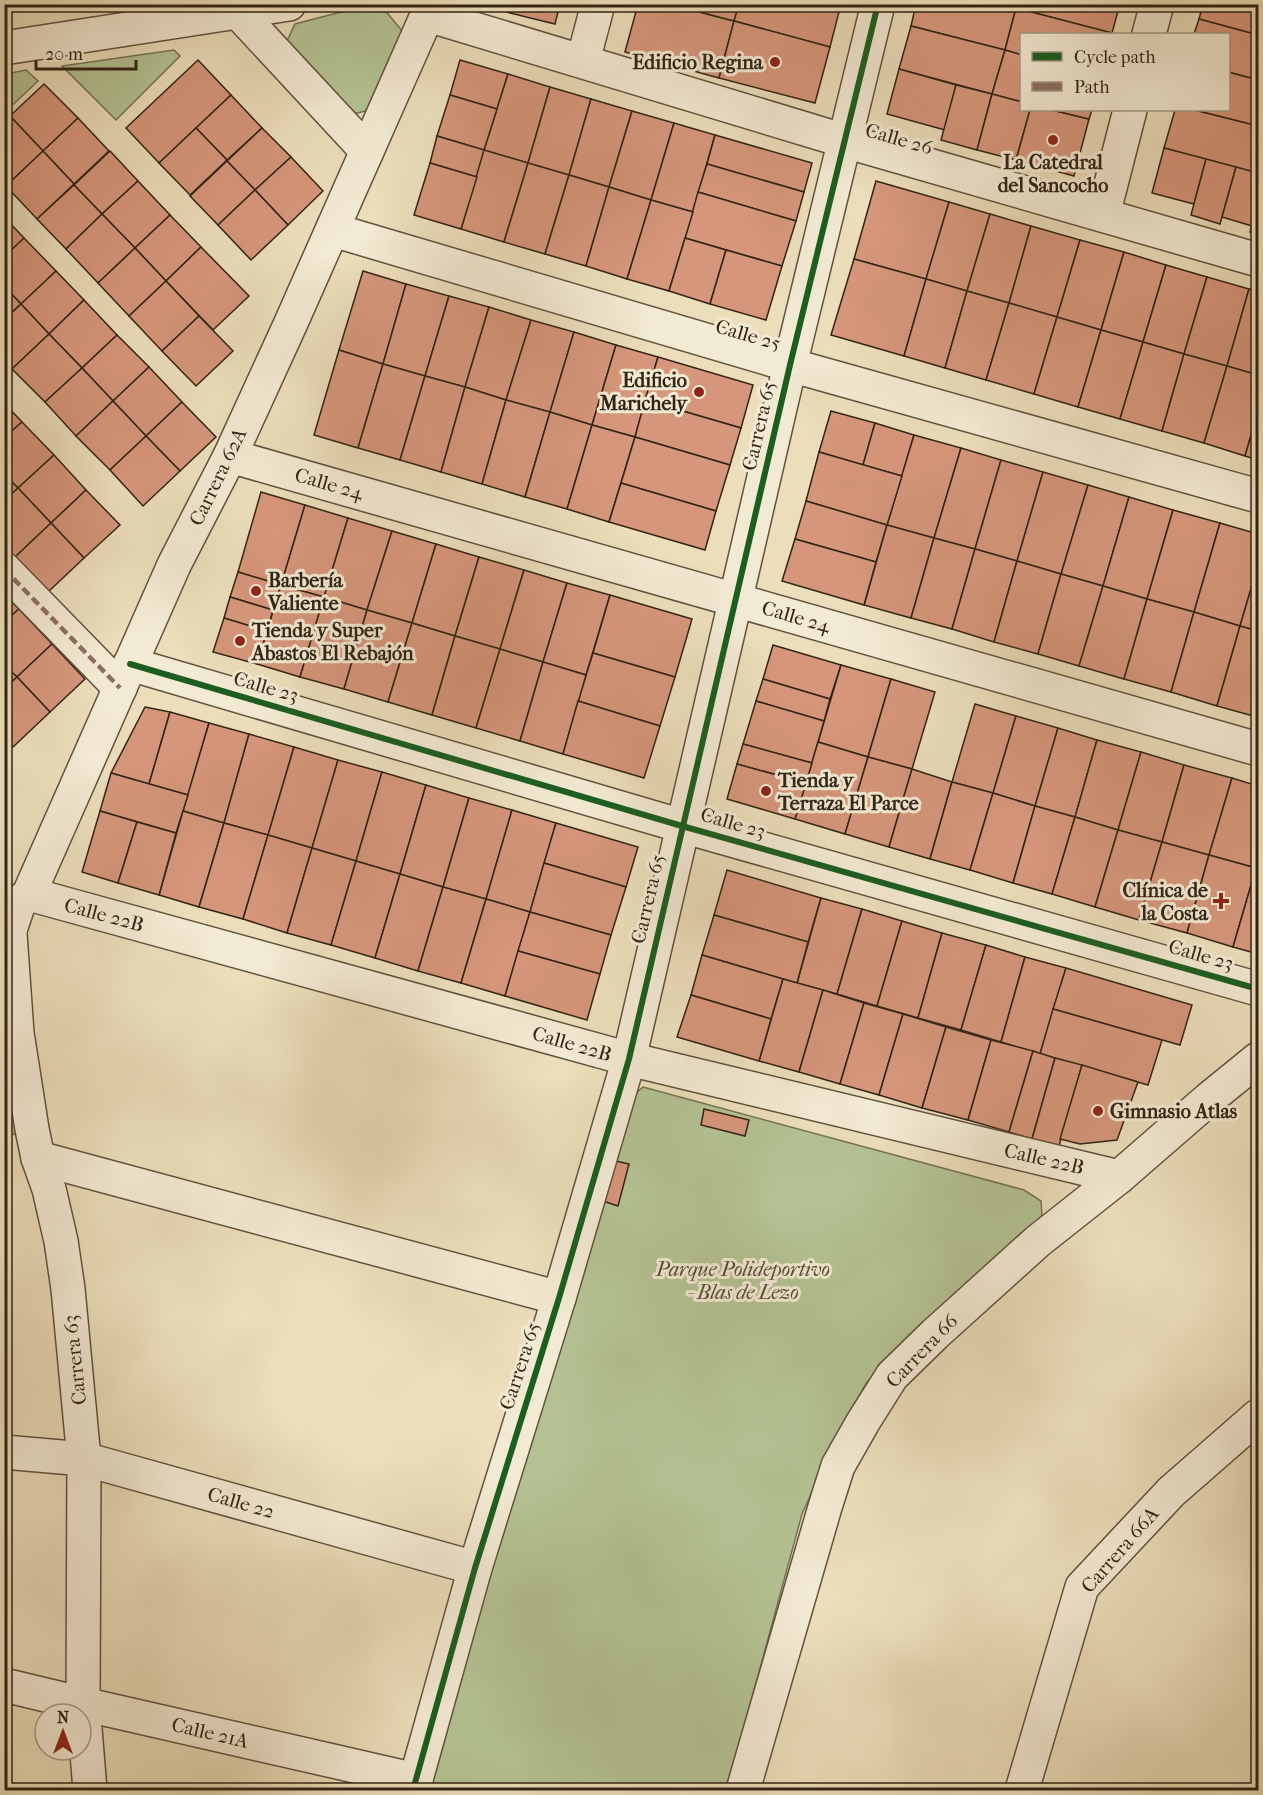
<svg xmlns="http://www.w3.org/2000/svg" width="1263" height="1795" viewBox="0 0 1263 1795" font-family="'IM FELL French Canon',serif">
<rect width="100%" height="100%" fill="#ecdebb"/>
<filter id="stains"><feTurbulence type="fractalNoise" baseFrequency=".00333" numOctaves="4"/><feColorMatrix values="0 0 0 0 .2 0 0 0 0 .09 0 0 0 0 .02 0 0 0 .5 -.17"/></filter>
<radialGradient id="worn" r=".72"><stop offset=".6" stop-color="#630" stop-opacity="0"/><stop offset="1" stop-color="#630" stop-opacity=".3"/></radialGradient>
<!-- green -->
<g fill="#b4c293" stroke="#727354" stroke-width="1.5">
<polygon points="364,6 383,8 404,33 369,110 358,113 343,113 287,41 295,24"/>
<polygon points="174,50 180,56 116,120 62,66"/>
<polygon points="26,70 38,81 5,112 5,74"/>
<polygon points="4,1036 21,1137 5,1131"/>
<polygon points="643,1087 1024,1190 1041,1201 1042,1218 903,1346 867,1382 841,1427 802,1514 727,1790 426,1790 629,1099"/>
</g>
<!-- building -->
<g fill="#d6967b" stroke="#312415" stroke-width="1.5">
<polygon points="480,4 512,4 510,13"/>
<polygon points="512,4 560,4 555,24 510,13"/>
<polygon points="638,4 669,4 734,21 719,78 625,52"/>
<polygon points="669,4 739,4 734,21"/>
<polygon points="739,4 841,4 830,47 734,21"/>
<polygon points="916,4 1004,4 1016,8 1005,50 911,26"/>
<polygon points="1017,4 1120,4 1112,33 1016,8"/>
<polygon points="1203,4 1258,4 1258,35 1199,19"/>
<polygon points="1016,8 1112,33 1112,34 1022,34 1022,55 1005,50"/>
<polygon points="1199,19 1258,35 1258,80 1228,72 1228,34 1194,34"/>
<polygon points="734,21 830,47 815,103 719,78"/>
<polygon points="911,26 1005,50 992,94 899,69"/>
<polygon points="1005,50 1022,55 1022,102 992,94"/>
<polygon points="198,60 231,95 159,163 126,128"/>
<polygon points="460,60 508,74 497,109 450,95"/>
<polygon points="899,69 956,85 945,130 887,114"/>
<polygon points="1228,72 1258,80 1258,126 1194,110 1228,110"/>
<polygon points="508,74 550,87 528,163 484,150"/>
<polygon points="44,84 78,118 43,151 10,116"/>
<polygon points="956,85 992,94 977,150 941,140"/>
<polygon points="550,87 591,99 569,175 528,163"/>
<polygon points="992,94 1022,102 1022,110 1030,110 1016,160 977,150"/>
<polygon points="231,95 262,128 227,160 196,128"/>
<polygon points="450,95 497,109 484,150 437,136"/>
<polygon points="591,99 632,111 609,187 569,175"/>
<polygon points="1030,110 1052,110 1089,119 1074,176 1016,160"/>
<polygon points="1052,110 1092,110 1089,119"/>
<polygon points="1175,110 1194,110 1258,126 1257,173 1164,148"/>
<polygon points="632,111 674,123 651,200 609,187"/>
<polygon points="10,116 43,151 6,186 4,121"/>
<polygon points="78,118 109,151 74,184 43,151"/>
<polygon points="674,123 715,135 693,212 651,200"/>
<polygon points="196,128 227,160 190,195 159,163"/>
<polygon points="262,128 291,157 255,190 227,161"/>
<polygon points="715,135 812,163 804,192 707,164"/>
<polygon points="437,136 484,150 477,177 430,163"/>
<polygon points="1164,148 1206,159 1194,204 1152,193"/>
<polygon points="484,150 528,163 504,242 461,229"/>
<polygon points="43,151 74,184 37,219 6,186"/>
<polygon points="110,151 138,181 102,214 74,185"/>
<polygon points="291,157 323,191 288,225 255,190"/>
<polygon points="1206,159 1236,167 1220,224 1191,215"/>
<polygon points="227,161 255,190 218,225 190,196"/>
<polygon points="430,163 477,177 461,229 414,215"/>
<polygon points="528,163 569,175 545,254 504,242"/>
<polygon points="707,164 804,192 796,221 698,192"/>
<polygon points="1236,167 1258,173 1258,202 1252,226 1222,217"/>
<polygon points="569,175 609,187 586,266 545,254"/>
<polygon points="138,181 170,215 135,248 102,214"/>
<polygon points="876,181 949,202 926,279 854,259"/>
<polygon points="74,185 102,214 66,249 37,219"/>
<polygon points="609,187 651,200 627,279 586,266"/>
<polygon points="255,190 288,225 251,260 218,225"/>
<polygon points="698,192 796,221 782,266 685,238"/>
<polygon points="651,200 693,212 669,291 627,279"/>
<polygon points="949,202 990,214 967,291 926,279"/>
<polygon points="1258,202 1258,234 1250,232"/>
<polygon points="102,214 135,248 98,283 66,249"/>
<polygon points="990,214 1031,226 1009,303 967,291"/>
<polygon points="170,215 201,247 166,281 135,248"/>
<polygon points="4,217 24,238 4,257"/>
<polygon points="1031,226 1080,240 1057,317 1009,303"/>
<polygon points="24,238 56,271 21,304 4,286 4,257"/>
<polygon points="685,238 726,250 710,304 669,291"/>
<polygon points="1080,240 1124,252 1101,330 1057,317"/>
<polygon points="201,247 249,296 213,330 166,281"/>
<polygon points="135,248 166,281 129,316 98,283"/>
<polygon points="726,250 782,266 766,320 710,304"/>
<polygon points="1124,252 1166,265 1143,342 1101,330"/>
<polygon points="854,259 926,279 904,356 831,335"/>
<polygon points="1166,265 1207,277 1184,354 1143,342"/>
<polygon points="56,271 84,300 49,334 21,304"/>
<polygon points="363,271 406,284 383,364 339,350"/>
<polygon points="1207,277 1249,289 1227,366 1184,354"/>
<polygon points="926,279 967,291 945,368 904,356"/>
<polygon points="166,281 199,316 162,351 129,316"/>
<polygon points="406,284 449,296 425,376 383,364"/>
<polygon points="4,286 21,304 4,319"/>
<polygon points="1249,289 1258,292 1258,375 1227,366"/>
<polygon points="967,291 1009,303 986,380 945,368"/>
<polygon points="449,296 489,307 465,387 425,376"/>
<polygon points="84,300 117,335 82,368 49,334"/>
<polygon points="1009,303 1057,317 1034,394 986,380"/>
<polygon points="21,304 49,334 12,369 4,360 4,320"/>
<polygon points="489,307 531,320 506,400 465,387"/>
<polygon points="199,316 233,351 196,386 162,351"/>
<polygon points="1057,317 1101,330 1078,407 1034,394"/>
<polygon points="531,320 574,332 550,412 506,400"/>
<polygon points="1101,330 1143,342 1120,419 1078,407"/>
<polygon points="574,332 616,345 592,425 550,412"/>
<polygon points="49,334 82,368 45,402 12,369"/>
<polygon points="117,335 149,367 113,401 82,368"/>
<polygon points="1143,342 1184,354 1162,431 1120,419"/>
<polygon points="616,345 658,357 635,437 592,425"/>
<polygon points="339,350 383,364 358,448 314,435"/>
<polygon points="1184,354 1227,366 1204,443 1162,431"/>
<polygon points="658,357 753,385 741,428 645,400"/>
<polygon points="383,364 425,376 400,460 358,448"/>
<polygon points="1227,366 1258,375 1258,411 1245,456 1204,443"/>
<polygon points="149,367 182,402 146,436 113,401"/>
<polygon points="82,368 113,401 76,436 45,402"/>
<polygon points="425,376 465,387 441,472 400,460"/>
<polygon points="465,387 506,400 482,484 441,472"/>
<polygon points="506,400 550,412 525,497 482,484"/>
<polygon points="645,400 741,428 730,465 635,437"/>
<polygon points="113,401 146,436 110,470 76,436"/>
<polygon points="182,402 216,437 180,471 146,436"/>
<polygon points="4,403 22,422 4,438"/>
<polygon points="831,411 875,423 863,465 819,452"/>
<polygon points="1258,411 1258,460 1245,456"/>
<polygon points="550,412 592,425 567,509 525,497"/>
<polygon points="22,422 54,455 18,488 4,474 4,438"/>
<polygon points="875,423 914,435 902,476 863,465"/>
<polygon points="592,425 635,437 609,522 567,509"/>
<polygon points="914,435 961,448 934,538 887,525"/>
<polygon points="146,436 180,471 143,506 110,470"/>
<polygon points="635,437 730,465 716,511 621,483"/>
<polygon points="961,448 1001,460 975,549 934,538"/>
<polygon points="819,452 902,476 887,525 806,501"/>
<polygon points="54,455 86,490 51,523 18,488"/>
<polygon points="1001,460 1043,472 1017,561 975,549"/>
<polygon points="1043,472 1088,485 1061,574 1017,561"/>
<polygon points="4,474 18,488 4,501"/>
<polygon points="621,483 716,511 705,550 609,522"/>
<polygon points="1088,485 1129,497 1103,586 1061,574"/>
<polygon points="18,488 51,523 14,558 4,548 4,501"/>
<polygon points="86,490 120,525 84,558 51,523"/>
<polygon points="261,492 305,505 281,585 238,572"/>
<polygon points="1129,497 1173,510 1147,599 1103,586"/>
<polygon points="806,501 887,525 876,562 795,539"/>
<polygon points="305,505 348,518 324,597 281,585"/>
<polygon points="1173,510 1220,523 1194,612 1147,599"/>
<polygon points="348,518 392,531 367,610 324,597"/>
<polygon points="51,523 84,558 47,593 14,558"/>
<polygon points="1220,523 1258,534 1258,565 1240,626 1194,612"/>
<polygon points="887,525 934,538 911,618 864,605"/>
<polygon points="392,531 436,544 412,623 367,610"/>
<polygon points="934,538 975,549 952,629 911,618"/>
<polygon points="795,539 876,562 864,605 782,581"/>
<polygon points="436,544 479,557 455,636 412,623"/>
<polygon points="975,549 1017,561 994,642 952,629"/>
<polygon points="479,557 524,570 500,649 455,636"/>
<polygon points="1017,561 1061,574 1038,654 994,642"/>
<polygon points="1258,565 1258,631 1240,626"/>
<polygon points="524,570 567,583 543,662 500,649"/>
<polygon points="238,572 281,585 273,610 230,597"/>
<polygon points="1061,574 1103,586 1079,666 1038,654"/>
<polygon points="567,583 610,595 586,675 543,662"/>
<polygon points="281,585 324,597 300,677 257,664"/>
<polygon points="1103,586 1147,599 1124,679 1079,666"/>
<polygon points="4,594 19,609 4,622"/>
<polygon points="610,595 692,619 675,677 593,653"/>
<polygon points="230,597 273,610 267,631 224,618"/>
<polygon points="324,597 367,610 344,689 300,677"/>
<polygon points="1147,599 1194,612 1171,692 1124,679"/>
<polygon points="19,609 52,644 17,677 4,665 4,622"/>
<polygon points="367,610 412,623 388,702 344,689"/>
<polygon points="1194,612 1240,626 1217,706 1171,692"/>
<polygon points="224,618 267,631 257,664 213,652"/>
<polygon points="412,623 455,636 432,715 388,702"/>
<polygon points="1240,626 1258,631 1257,717 1217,706"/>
<polygon points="455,636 500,649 476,728 432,715"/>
<polygon points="52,644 85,679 50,712 17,677"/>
<polygon points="773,645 841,665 830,699 763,679"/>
<polygon points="500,649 543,662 520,741 476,728"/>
<polygon points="593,653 675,677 660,726 578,701"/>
<polygon points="543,662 586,675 563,754 520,741"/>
<polygon points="4,665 17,677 4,689"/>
<polygon points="841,665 891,679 868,757 818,742"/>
<polygon points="17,677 50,712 13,747 4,738 4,689"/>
<polygon points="763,679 830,699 824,721 756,701"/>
<polygon points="891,679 935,692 912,769 868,757"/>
<polygon points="578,701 660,726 644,778 563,754"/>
<polygon points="756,701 824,721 812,763 743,744"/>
<polygon points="975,704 1016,716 993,793 952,782"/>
<polygon points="145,707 170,712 149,784 111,773"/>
<polygon points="170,712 209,723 188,795 149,784"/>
<polygon points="1016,716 1058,728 1035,806 993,793"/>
<polygon points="209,723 249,734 224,823 183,811"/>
<polygon points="1058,728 1097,740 1075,817 1035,806"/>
<polygon points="249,734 294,747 268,835 224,823"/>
<polygon points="1097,740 1141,752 1118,830 1075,817"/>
<polygon points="818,742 868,757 845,834 795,819"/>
<polygon points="743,744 812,763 806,783 737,764"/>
<polygon points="294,747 338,760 312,848 268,835"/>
<polygon points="1141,752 1184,765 1162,842 1118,830"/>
<polygon points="868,757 912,769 889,847 845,834"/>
<polygon points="338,760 382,772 356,861 312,848"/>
<polygon points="737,764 806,783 795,819 727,799"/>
<polygon points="1184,765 1232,778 1209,855 1162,842"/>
<polygon points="912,769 952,782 930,859 889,847"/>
<polygon points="382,772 426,785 400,874 356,861"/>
<polygon points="111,773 188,795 176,833 100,811"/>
<polygon points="1232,778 1258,786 1258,859 1256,868 1209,855"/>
<polygon points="952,782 993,793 970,870 930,859"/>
<polygon points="426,785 469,798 443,887 400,874"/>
<polygon points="993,793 1035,806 1013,883 970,870"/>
<polygon points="469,798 512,810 486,899 443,887"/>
<polygon points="1035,806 1075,817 1052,894 1013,883"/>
<polygon points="512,810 556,823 530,912 486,899"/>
<polygon points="100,811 137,822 118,883 82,872"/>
<polygon points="183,811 224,823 199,907 159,895"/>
<polygon points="1075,817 1118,830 1095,907 1052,894"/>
<polygon points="137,822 176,833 159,895 118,883"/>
<polygon points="224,823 268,835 243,919 199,907"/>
<polygon points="556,823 638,847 626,887 544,863"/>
<polygon points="1118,830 1162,842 1139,920 1095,907"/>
<polygon points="268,835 312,848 287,933 243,919"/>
<polygon points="1162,842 1209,855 1187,933 1139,920"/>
<polygon points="312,848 356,861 331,945 287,933"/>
<polygon points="1209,855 1256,868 1233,947 1187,933"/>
<polygon points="356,861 400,874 375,958 331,945"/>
<polygon points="544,863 626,887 611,935 530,912"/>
<polygon points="1256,868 1258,869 1258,954 1233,947"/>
<polygon points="727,870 821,898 808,942 714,915"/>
<polygon points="400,874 443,887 418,971 375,958"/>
<polygon points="443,887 486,899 461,983 418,971"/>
<polygon points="821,898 862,909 837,994 797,983"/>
<polygon points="486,899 530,912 505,996 461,983"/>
<polygon points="862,909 902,921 877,1006 837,994"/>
<polygon points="530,912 611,935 600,974 518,951"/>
<polygon points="714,915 808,942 797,983 702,955"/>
<polygon points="902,921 942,933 918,1018 877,1006"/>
<polygon points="942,933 986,945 961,1030 918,1018"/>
<polygon points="986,945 1025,957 1001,1042 961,1030"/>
<polygon points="518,951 600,974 587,1020 505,996"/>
<polygon points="702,955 783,979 771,1019 691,995"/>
<polygon points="1025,957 1066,968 1040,1054 1001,1042"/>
<polygon points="1066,968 1192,1005 1180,1045 1053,1009"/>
<polygon points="783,979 823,990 799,1072 759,1061"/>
<polygon points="823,990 864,1003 840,1084 799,1072"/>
<polygon points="691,995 771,1019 759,1061 677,1037"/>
<polygon points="864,1003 903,1014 879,1095 840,1084"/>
<polygon points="1053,1009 1162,1040 1148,1085 1040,1054"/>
<polygon points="903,1014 946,1027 922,1108 879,1095"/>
<polygon points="946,1027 991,1040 968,1120 922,1108"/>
<polygon points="991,1040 1033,1051 1009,1132 968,1120"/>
<polygon points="1033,1051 1055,1058 1032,1139 1009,1132"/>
<polygon points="1055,1058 1082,1065 1059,1146 1032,1139"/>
<polygon points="1082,1065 1138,1082 1117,1140 1080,1144 1060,1139"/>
<polygon points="704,1109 749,1120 745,1136 701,1125"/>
<polygon points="612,1160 629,1164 618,1206 600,1200"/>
</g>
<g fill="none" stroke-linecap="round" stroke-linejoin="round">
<defs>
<g id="street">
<polyline points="238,12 367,151"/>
<polyline points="428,15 845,141 1258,260"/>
<polyline points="1149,34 1157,4"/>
<polyline points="4,48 289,4"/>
<polyline points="583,61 598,4"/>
<polyline points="1103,215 1130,110"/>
<polyline points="333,230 790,365 1258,496"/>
<polyline points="230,456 1258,749"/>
<polyline points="4,569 120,688"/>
<polyline points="130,664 682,826 1258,989"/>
<polyline points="29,894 629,1059 1119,1177"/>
<polyline points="10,934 17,1033 32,1129 38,1158 49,1189 61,1241 68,1289 84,1459 83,1704 90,1790"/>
<polyline points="4,948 19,903 29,894 174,565 230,456 290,325 432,4"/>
<polyline points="38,1158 559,1298"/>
<polyline points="4,1452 84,1459 475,1568"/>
<polyline points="4,1685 83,1704 416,1780"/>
<polyline points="413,1790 475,1568 559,1298 629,1059 790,365 878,4"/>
<polyline points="743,1790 825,1507 838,1466 863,1422 892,1376 935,1334 1038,1241 1119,1177 1210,1098 1258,1059"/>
<polyline points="1022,1790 1082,1587 1171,1492 1258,1416"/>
</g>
</defs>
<!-- street casing -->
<use href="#street" stroke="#60523e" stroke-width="36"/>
<!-- street -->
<use href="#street" stroke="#f3ead3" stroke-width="33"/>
<!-- quiet -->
<polyline stroke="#8d6e63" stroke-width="4.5" stroke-dasharray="9 4.5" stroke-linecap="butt" points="4,569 120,688"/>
<defs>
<g id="cycleway">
<polyline points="130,664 682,826 1258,989"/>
<polyline points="413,1790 475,1568 559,1298 629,1059 790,365 878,4"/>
</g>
</defs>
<!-- cycleway casing -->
<use href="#cycleway" stroke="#f3ead3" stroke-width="10"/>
<!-- cycleway -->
<use href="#cycleway" stroke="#1b5e20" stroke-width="6"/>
</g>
<!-- markers -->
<g fill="#8f2418" stroke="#f3ead3" stroke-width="2">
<circle cx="775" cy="62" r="6"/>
<circle cx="1053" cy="140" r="6"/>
<circle cx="699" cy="392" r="6"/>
<circle cx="256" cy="591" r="6"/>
<circle cx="240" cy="641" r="6"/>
<circle cx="766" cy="791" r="6"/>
<path d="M1218 892h6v6h6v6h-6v6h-6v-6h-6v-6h6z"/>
<circle cx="1098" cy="1111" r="6"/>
</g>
<g text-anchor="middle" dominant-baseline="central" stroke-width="6" stroke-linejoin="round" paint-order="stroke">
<!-- poi labels -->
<g font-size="20" font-weight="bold" fill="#312415" stroke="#f3ead3" text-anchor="start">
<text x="763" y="62" text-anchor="end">Edificio Regina</text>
<text x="1053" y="162" text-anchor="middle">La Catedral<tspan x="1053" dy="23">del Sancocho</tspan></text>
<text x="687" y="380" text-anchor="end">Edificio<tspan x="687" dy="23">Marichely</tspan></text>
<text x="268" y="580">Barbería<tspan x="268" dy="23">Valiente</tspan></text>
<text x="252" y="630">Tienda y Super<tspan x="252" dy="23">Abastos El Rebajón</tspan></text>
<text x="778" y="780">Tienda y<tspan x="778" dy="23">Terraza El Parce</tspan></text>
<text x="1208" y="890" text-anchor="end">Clínica de<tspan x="1208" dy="23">la Costa</tspan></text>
<text x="1110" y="1111">Gimnasio Atlas</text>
</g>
<!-- street labels -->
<g font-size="20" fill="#312415" stroke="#f3ead3">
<text transform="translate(899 139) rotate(16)">Calle 26</text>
<text transform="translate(748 335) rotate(16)">Calle 25</text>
<text transform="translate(759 426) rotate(-77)">Carrera 65</text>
<text transform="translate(218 477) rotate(-64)">Carrera 62A</text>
<text transform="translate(329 484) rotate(16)">Calle 24</text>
<text transform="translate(796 617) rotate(16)">Calle 24</text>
<text transform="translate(266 687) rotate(16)">Calle 23</text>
<text transform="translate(733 823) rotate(16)">Calle 23</text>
<text transform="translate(648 899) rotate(-77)">Carrera 65</text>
<text transform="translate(104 915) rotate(15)">Calle 22B</text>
<text transform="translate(1201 955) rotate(16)">Calle 23</text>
<text transform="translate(572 1044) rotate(16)">Calle 22B</text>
<text transform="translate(1044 1159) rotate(13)">Calle 22B</text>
<text transform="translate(922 1351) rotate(-46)">Carrera 66</text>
<text transform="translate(75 1360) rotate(-96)">Carrera 63</text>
<text transform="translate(520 1366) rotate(-72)">Carrera 65</text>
<text transform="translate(241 1503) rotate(16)">Calle 22</text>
<text transform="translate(1120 1550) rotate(-49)">Carrera 66A</text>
<text transform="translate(210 1733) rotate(13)">Calle 21A</text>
</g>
<!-- park labels -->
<g font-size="20" font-style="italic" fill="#524c34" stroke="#f3ead3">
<text x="743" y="1269">Parque Polideportivo<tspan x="743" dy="23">- Blas de Lezo</tspan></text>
</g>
</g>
<!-- margin -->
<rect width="1263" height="1795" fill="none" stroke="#ecdebb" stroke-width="24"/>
<rect x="6" y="6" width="1251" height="1783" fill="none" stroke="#312415" stroke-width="3"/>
<rect x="12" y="12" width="1239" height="1771" fill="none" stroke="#312415" stroke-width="1.5"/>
<!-- legend -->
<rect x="1020" y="33" width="210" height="78" fill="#f3ead3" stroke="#a59b87" stroke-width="1.5"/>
<rect x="1032" y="52" width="30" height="9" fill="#1b5e20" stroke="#a59b87" stroke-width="1.5"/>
<text x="1074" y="63" font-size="18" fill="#312415">Cycle path</text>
<rect x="1032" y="82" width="30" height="9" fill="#8d6e63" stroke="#a59b87" stroke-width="1.5"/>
<text x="1074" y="93" font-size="18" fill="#312415">Path</text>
<!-- north arrow -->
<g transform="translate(63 1732)"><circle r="28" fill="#f3ead3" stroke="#a59b87" stroke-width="1.5"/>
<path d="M0-4.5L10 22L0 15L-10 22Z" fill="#8f2418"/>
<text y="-9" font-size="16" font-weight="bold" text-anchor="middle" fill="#312415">N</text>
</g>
<!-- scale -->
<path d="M36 60v9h100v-9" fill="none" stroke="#312415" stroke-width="3"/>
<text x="45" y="60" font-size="18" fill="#312415" stroke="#f3ead3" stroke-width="4.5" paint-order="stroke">20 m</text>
<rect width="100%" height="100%" filter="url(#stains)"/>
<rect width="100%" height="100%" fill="url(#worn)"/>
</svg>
